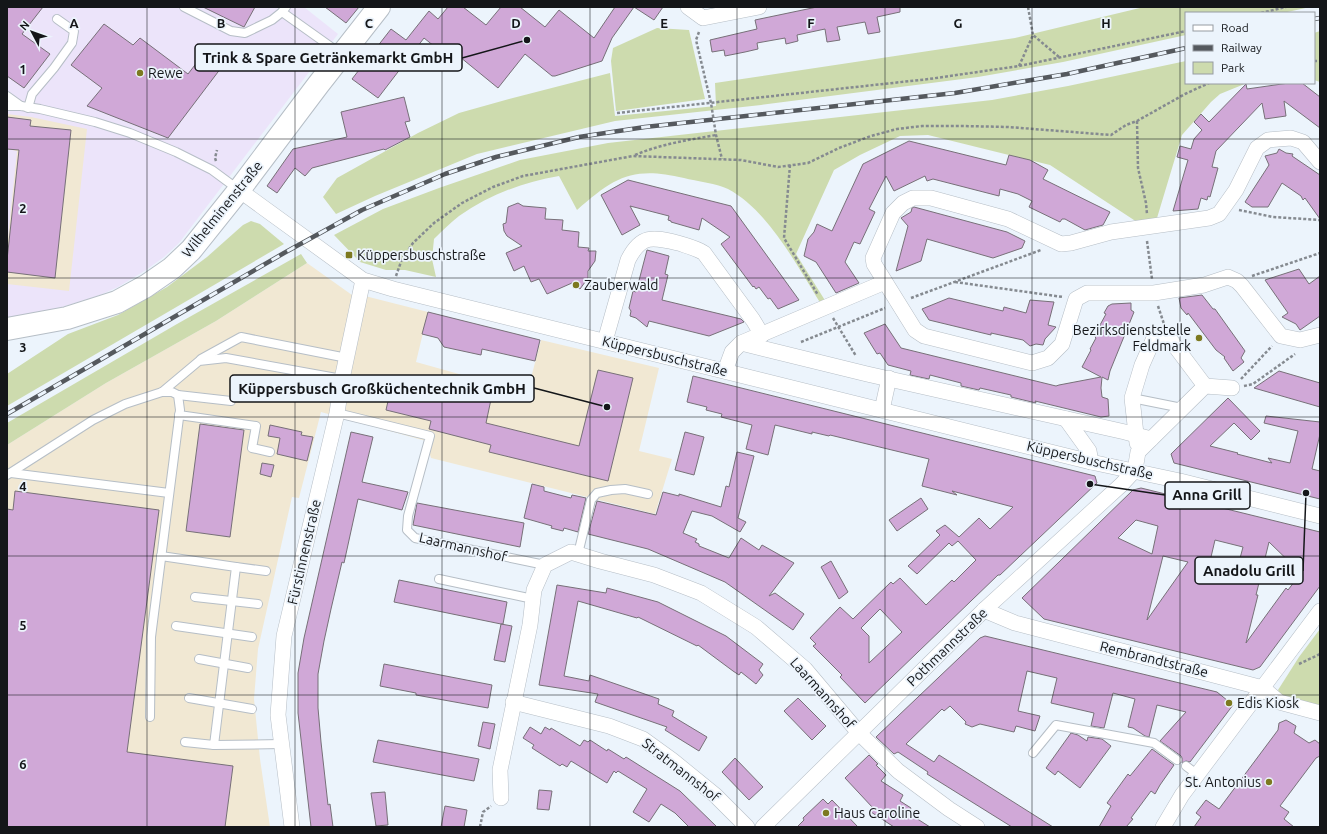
<svg xmlns="http://www.w3.org/2000/svg" width="1327" height="834" viewBox="0 0 1327 834" font-family="Ubuntu,sans-serif">
<rect width="100%" height="100%" fill="#ecf4fc"/>
<!-- commercial -->
<polygon fill="#ece4fa" points="7,7 304,7 338,34 179,243 164,257 146,270 118,287 100,295 59,308 30,315 7,317"/>
<!-- industrial -->
<g fill="#f1e8d3">
<polygon points="7,114 31,117 87,129 69,291 7,284 7,248 17,151 7,149"/>
<polygon points="307,263 352,295 369,297 428,312 416,362 527,393 541,340 659,368 639,451 672,459 655,514 431,458 426,441 321,412 299,498 292,497 258,649 254,699 260,759 270,827 7,827 7,445 106,383 216,321"/>
</g>
<!-- green -->
<g fill="#cddbae">
<polygon points="1144,7 1310,7 1283,13 1186,13 1186,35 1063,62 978,77 761,105 615,121 477,154 375,196 336,214 323,197 337,178 418,133 459,113 509,99 610,73 615,116 716,106 715,83 1015,38"/>
<polygon points="657,28 689,30 705,99 616,111 611,61 613,48"/>
<polygon points="1320,31 1320,82 1314,80 1314,33"/>
<path d="M1186 61V83H1247L1220 94 1211 102 1182 135 1157 218 1137 222 1050 165 928 135 900 136 860 155 834 170 796 254 826 302 821 304C797 266 769 211 728 189 718 184 696 181 684 178 634 166 615 176 577 210L559 176C523 182 489 195 459 216 450 223 442 231 434 239L432 259 436 277 405 270H386L360 262 334 235 383 209 439 188 520 160 608 143 992 100 1068 86Z"/>
<polygon points="251,221 260,224 284,244 7,406 7,374 68,334 118,315 167,287 207,257 243,225"/>
<polygon points="301,254 307,263 216,321 106,383 7,445 7,423 177,324"/>
<polygon points="1320,629 1320,707 1283,699 1278,690 1299,657"/>
</g>
<!-- building -->
<g fill="#d0a8d7" stroke="#777078" fill-rule="evenodd">
<polygon points="7,7 43,7 22,34 50,54 24,88 7,76"/>
<polygon points="203,7 255,7 244,27"/>
<polygon points="325,7 359,7 346,23"/>
<polygon points="448,7 463,7 486,25 501,7 520,7 545,27 559,10 594,38 615,7 634,7 612,38 602,61 555,76 552,76 525,54 498,88 460,57 455,63 424,38 378,98 352,79 391,29 406,40 429,11 438,19"/>
<polygon points="634,7 663,7 654,20"/>
<polygon points="817,7 900,7 900,12 877,17 880,32 868,34 865,22 837,27 840,40 827,42 825,29 797,35 798,41 786,44 785,38 757,43 758,49 745,52 725,56 724,50 712,52 710,40 757,29 755,20"/>
<polygon points="104,24 133,45 140,38 188,74 198,61 221,68 168,138 87,106 102,88 71,65"/>
<polygon points="1289,83 1302,83 1320,97 1320,128 1284,101 1286,116 1265,119 1262,103 1216,151 1212,167 1218,168 1210,197 1208,196 1207,200 1201,198 1198,209 1173,211 1188,160 1177,157 1180,146 1191,149 1194,139 1202,130 1194,122 1201,114 1209,122 1246,84 1247,89"/>
<polygon points="404,97 410,121 405,122 410,137 385,150 384,149 312,168 305,176 295,168 277,193 267,186 293,149 347,137 341,112"/>
<polygon points="7,117 31,120 30,126 71,130 55,278 7,272 7,260 19,150 7,149"/>
<polygon points="909,141 1006,165 1009,155 1030,160 1048,170 1043,179 1110,212 1103,225 1085,230 1065,219 1062,219 1060,222 1029,207 1032,201 1018,194 1000,189 999,196 933,179 927,181 925,176 894,191 886,176 869,209 875,212 860,244 854,242 845,262 859,283 836,293 816,262 804,256 808,239 814,232 817,224 832,231 863,164"/>
<polygon points="1279,149 1286,153 1293,154 1292,156 1320,175 1320,219 1305,198 1303,200 1301,196 1282,183 1268,207 1252,207 1245,202 1269,165 1265,156 1277,153"/>
<polygon points="628,180 731,206 799,300 778,309 770,298 768,299 759,287 756,289 754,286 753,287 721,244 730,237 702,218 699,230 671,222 671,221 668,220 669,216 630,206 640,225 622,235 601,195"/>
<polygon points="518,203 523,206 546,208 545,219 563,220 562,230 579,232 578,247 589,248 588,251 596,251 595,261 588,271 588,278 580,289 572,283 547,294 539,279 531,282 524,266 514,271 506,253 522,246 507,236 504,231 503,224 506,223 508,207"/>
<polygon points="914,207 1007,232 1025,241 1022,248 993,258 927,239 921,261 896,271 908,226 901,218 911,212 912,208"/>
<polygon points="647,250 669,256 665,274 668,275 662,300 741,319 744,322 709,336 649,321 647,327 636,318 630,316 631,311 629,308 633,291 636,292"/>
<polygon points="1299,269 1309,284 1320,276 1320,316 1300,330 1296,324 1282,317 1288,313 1265,280"/>
<polygon points="1202,295 1213,309 1215,309 1245,351 1241,358 1244,362 1233,371 1224,358 1225,357 1216,350 1188,313 1187,315 1181,308 1179,298"/>
<polygon points="949,298 1003,311 1004,307 1026,313 1030,300 1054,302 1048,325 1056,327 1045,339 1043,345 1036,344 1030,346 1023,340 991,333 991,335 929,320 922,309"/>
<polygon points="1131,303 1131,310 1134,312 1110,371 1108,380 1102,377 1101,388 1102,397 1108,399 1109,416 1101,417 1035,401 1036,403 1011,397 1011,395 980,388 979,390 961,386 961,383 930,375 929,379 910,375 911,371 888,365 880,353 877,354 864,333 885,324 901,348 1056,386 1059,385 1101,377 1082,367 1091,350 1090,349 1096,338 1095,337 1101,326 1100,325 1106,314 1104,313 1108,306 1112,304"/>
<polygon points="428,312 540,340 535,361 482,349 481,355 444,347 438,338 422,334"/>
<polygon points="598,370 633,378 608,481 489,452 491,445 429,429 431,421 386,410 393,379 438,390 441,377 493,390 486,423 579,446"/>
<polygon points="1279,371 1320,383 1320,407 1254,388"/>
<path d="M693 376 1095 476 1097 483 1000 575H998L865 703 840 677 842 675 813 646 816 644 810 638 840 607 853 619 891 582 893 584 900 578 926 605 952 580 954 582 976 560 958 541 952 546 949 543 917 574 908 566 940 535 936 531 945 525 959 537 979 518 990 529 1013 507 952 491 957 495 922 486 929 459 830 435 829 436 812 432V434L775 425 768 455 746 449 752 425 721 417 722 414 706 410 707 407 687 402ZM880 609 902 632 869 663V636L861 628Z"/>
<polygon points="1228,398 1260,431 1251,440 1234,423 1210,446 1238,453 1237,454 1272,463 1268,458 1290,463 1298,431 1264,423 1266,416 1320,422 1320,434 1312,469 1320,471 1320,499 1174,463 1171,454"/>
<polygon points="200,424 244,430 230,537 186,531"/>
<polygon points="270,425 302,432 301,435 313,437 307,461 277,454 280,438 268,436"/>
<polygon points="351,432 373,437 362,482 408,492 402,510 358,499 344,563 342,562 331,609 324,641 318,674 318,708 321,742 328,805 330,804 333,827 311,827 298,713 298,673 304,638"/>
<polygon points="685,432 704,437 694,475 675,470"/>
<polygon points="737,452 754,456 738,518 746,522 740,532 712,516 692,511 683,533 697,539 695,542 699,544 699,546 729,558 741,538 759,550 762,545 794,563 769,596 775,593 804,614 793,630 725,582 648,549 588,534 597,501 656,515 663,492 679,496 679,494 721,507 726,486 729,487"/>
<polygon points="262,463 274,465 271,477 260,474"/>
<polygon points="532,484 544,487 544,491 571,498 572,495 586,498 578,532 564,528 563,531 551,528 552,526 524,518"/>
<path d="M1141 488 1320 532V586L1260 667 1253 670 1044 619 1022 598 1133 490ZM1136 520 1158 526 1152 554 1118 538ZM1215 540 1243 547 1234 581 1207 574ZM1269 542 1301 573 1288 590 1286 588 1246 643 1258 595H1256ZM1163 556 1188 562 1147 620Z"/>
<polygon points="15,491 159,510 127,752 233,766 225,827 7,827 7,509 13,510"/>
<polygon points="921,498 928,509 897,531 889,520"/>
<polygon points="417,503 524,523 520,547 413,525"/>
<polygon points="831,561 848,592 839,599 821,567"/>
<polygon points="399,580 507,602 503,624 501,624 512,626 505,662 494,660 501,624 394,602"/>
<polygon points="557,585 606,593 607,588 658,602 726,636 763,664 759,670 763,675 756,684 741,672 739,675 733,671 698,645 697,646 638,617 637,618 578,601 564,676 589,681 590,675 659,699 658,704 674,711 672,716 707,737 699,751 665,730 667,727 595,702 598,694 539,685"/>
<polygon points="985,636 1217,692 1233,705 1190,762 1186,761 1182,763 1182,758 1181,756 1160,741 1186,712 1157,705 1149,737 1145,736 1133,728 1128,727 1135,699 1113,693 1104,728 1091,726 1094,713 1051,703 1057,678 1027,671 1018,711 1040,716 1035,731 1016,726 1014,732 980,724 972,727 965,724 966,722 950,706 944,711 942,709 906,744 934,762 939,755 1053,827 1012,827 927,774 928,772 898,752 894,754 876,737 980,638"/>
<polygon points="384,664 492,685 488,708 416,695 416,693 380,686"/>
<polygon points="798,698 826,726 812,740 784,711"/>
<polygon points="1286,720 1296,726 1294,733 1309,743 1315,740 1320,744 1320,756 1316,758 1280,806 1289,812 1284,819 1294,827 1194,827 1201,817 1196,813 1206,800 1219,809 1278,730 1279,723"/>
<polygon points="483,722 495,724 490,749 478,746"/>
<polygon points="530,727 541,734 545,727 550,730 551,728 580,746 584,740 588,742 590,740 607,751 608,749 624,759 626,757 680,791 717,827 689,827 675,813 661,804 649,822 633,812 647,789 618,771 616,773 614,771 607,783 571,761 567,767 562,764 560,766 532,748 534,745 523,738"/>
<polygon points="1071,733 1078,735 1087,741 1088,737 1102,739 1111,746 1080,788 1058,771 1055,775 1046,768"/>
<polygon points="378,740 479,759 474,781 373,762"/>
<polygon points="1152,749 1174,765 1160,785 1155,794 1151,791 1131,818 1133,819 1126,827 1099,827 1111,806 1107,803 1128,774 1130,776"/>
<polygon points="869,755 878,764 876,765 886,775 881,781 903,795 900,801 911,808 908,813 930,827 894,827 871,812 873,808 845,778"/>
<polygon points="735,758 763,787 749,800 722,772"/>
<polygon points="539,790 552,791 549,810 537,809"/>
<polygon points="385,792 388,825 376,826 371,793"/>
<polygon points="823,799 828,804 832,800 858,827 797,827 804,820 803,818"/>
<polygon points="445,806 467,810 464,827 441,827"/>
</g>
<g fill="none" stroke-linecap="round" stroke-linejoin="round">
<defs>
<g id="lane">
<polyline points="184,7 231,31 245,33 272,20 282,12 286,7"/>
<polyline points="282,12 341,54"/>
<polyline points="7,96 21,106"/>
<polyline points="7,106 21,106 40,109 95,122 130,133 176,152 212,170 239,190"/>
<polyline points="28,108 32,94 54,68 72,43 74,31 57,19"/>
<polyline points="201,359 241,337 347,358"/>
<polyline points="178,395 231,401"/>
<polyline points="1132,398 1182,408"/>
<polyline points="337,413 430,436 408,516 407,530 415,538 545,565"/>
<polyline points="179,415 256,426 252,448 270,452"/>
<polyline points="11,473 169,493"/>
<polyline points="7,475 93,420 125,404 162,392 199,361 226,358 342,379"/>
<polyline points="578,554 591,500 597,493 611,490 625,489 648,494"/>
<polyline points="161,556 236,567 214,745 185,742"/>
<polyline points="236,567 266,571"/>
<polyline points="439,579 533,599"/>
<polyline points="195,597 258,604"/>
<polyline points="176,626 252,637"/>
<polyline points="199,659 248,668"/>
<polyline points="189,698 252,709"/>
<polyline points="150,717 151,637 180,410 178,395 172,392 162,392"/>
<polyline points="214,745 282,744"/>
<polyline points="1033,753 1056,725 1154,743 1177,760"/>
<polyline points="1186,766 1198,775"/>
</g>
<g id="street">
<polyline points="688,7 703,18 759,7"/>
<polyline points="1320,162 1303,142 1291,138 1268,140 1257,148 1236,190 1219,214 1209,218 1111,232 1071,243 1061,244 1008,219 931,198 913,198 903,203 893,213 873,258 874,264 915,330 924,336 1032,363 1048,358 1062,344 1076,299 1087,293 1154,293 1204,285 1228,277 1237,281 1242,286 1281,336 1300,340 1320,335"/>
<polyline points="239,190 363,280 393,289 1091,462 1180,481 1320,516"/>
<path d="M605 341 628 260C641 234 653 237 678 243 687 246 696 248 704 253L753 320 762 335"/>
<polyline points="741,343 867,374 1125,432 1151,439"/>
<polyline points="725,371 732,352 741,343 885,282"/>
<polyline points="882,410 889,378"/>
<polyline points="1066,419 1089,451 1091,462"/>
<polyline points="1137,443 1132,398 1142,365 1154,338 1169,338 1205,386"/>
<polyline points="984,610 1015,623 1263,688 1279,702 1320,713"/>
<polyline points="513,702 609,726 643,739 672,760 715,795 747,827"/>
<polyline points="501,798 500,770 530,625 534,590 545,565 571,552 600,561 654,575 701,593 756,627 805,669 859,733 898,771 949,809 977,827"/>
<polyline points="292,827 278,715 284,636 337,413 342,379 363,280"/>
<polyline points="763,827 984,610 1121,485 1135,470 1138,452 1205,386 1232,388"/>
<polyline points="1163,827 1182,795 1320,611"/>
</g>
<polyline id="secondary" points="7,329 67,318 117,302 146,286 172,268 191,250 239,190 318,85 379,7"/>
</defs>
<!-- lane casing -->
<use href="#lane" stroke="#b6bec6" stroke-width="10"/>
<!-- street casing -->
<use href="#street" stroke="#b6bec6" stroke-width="16"/>
<!-- secondary casing -->
<use href="#secondary" stroke="#b6bec6" stroke-width="24"/>
<!-- path -->
<g stroke="#858a90" stroke-width="2.5" stroke-dasharray="3 2" stroke-linecap="butt">
<polyline points="1028,7 1033,35"/>
<polyline points="1261,13 1286,7"/>
<polyline points="699,32 696,40 711,103 716,135 722,159"/>
<polyline points="1314,61 1320,61"/>
<polyline points="1019,66 1033,35 1059,57"/>
<polyline points="617,113 929,79 1019,66 1186,31"/>
<polyline points="1137,121 1138,168 1146,203 1147,214"/>
<path d="M635 155C661 144 688 140 716 135"/>
<polyline points="216,161 215,158 217,150"/>
<polyline points="790,165 784,238 818,295"/>
<polyline points="1239,210 1273,217 1320,220"/>
<polyline points="1147,241 1152,279"/>
<polyline points="396,276 402,259 413,243 434,223 462,203 493,187 523,176 633,156 741,160 778,167 808,163 839,148 871,136 897,129 922,126 963,126 1008,127 1111,135 1126,125 1137,121 1185,94 1209,83"/>
<polyline points="1252,276 1320,253"/>
<polyline points="955,282 1063,297"/>
<polyline points="911,298 1041,250"/>
<polyline points="1158,306 1164,324"/>
<polyline points="833,318 856,356"/>
<polyline points="801,342 885,308"/>
<polyline points="1241,379 1272,346"/>
<polyline points="1244,386 1253,384 1295,354"/>
<polyline points="1299,664 1320,654"/>
<polyline points="480,827 483,812 491,806"/>
</g>
<!-- lane -->
<use href="#lane" stroke="#fff" stroke-width="8"/>
<!-- street -->
<use href="#street" stroke="#fff" stroke-width="15"/>
<!-- secondary -->
<use href="#secondary" stroke="#fff" stroke-width="22"/>
<defs>
<g id="rail">
<polyline points="1314,19 1320,18"/>
<polyline points="7,414 284,253 362,210 445,174 496,157 579,137 645,127 955,93 1067,74 1186,48"/>
</g>
</defs>
<!-- rail casing -->
<use href="#rail" stroke="#55595e" stroke-width="4.5"/>
<!-- rail -->
<use href="#rail" stroke="#ecf4fc" stroke-width="3" stroke-dasharray="9" stroke-linecap="butt"/>
</g>
<!-- grid -->
<path fill="none" stroke="#141619" stroke-width="1" stroke-opacity="0.55" d="M147 7V827M295 7V827M442 7V827M590 7V827M737 7V827M885 7V827M1032 7V827M1180 7V827M7 139H1320M7 278H1320M7 417H1320M7 556H1320M7 695H1320"/>
<!-- markers -->
<g fill="#7c7920" stroke="#ecf4fc" stroke-width="1.5">
<circle cx="140" cy="73" r="4"/>
<rect x="345" y="251" width="8" height="8" rx="2"/>
<circle cx="576" cy="285" r="4"/>
<circle cx="1199" cy="338" r="4"/>
<circle cx="1229" cy="703" r="4"/>
<circle cx="1269" cy="782" r="4"/>
<circle cx="826" cy="813" r="4"/>
</g>
<g text-anchor="middle" dominant-baseline="central" stroke-width="3.5" stroke-linejoin="round" paint-order="stroke">
<!-- poi labels -->
<g font-size="14" fill="#141619" stroke="#ecf4fc" text-anchor="start">
<text x="148" y="73">Rewe</text>
<text x="357" y="255">Küppersbuschstraße</text>
<text x="584" y="285">Zauberwald</text>
<text x="1191" y="330" text-anchor="end">Bezirksdienststelle<tspan x="1191" dy="16">Feldmark</tspan></text>
<text x="1237" y="703">Edis Kiosk</text>
<text x="1261" y="782" text-anchor="end">St. Antonius</text>
<text x="834" y="813">Haus Caroline</text>
</g>
<!-- street labels -->
<g font-size="14" fill="#141619" stroke="#ecf4fc">
<text transform="translate(222 209) rotate(-51)">Wilhelminenstraße</text>
<text transform="translate(665 356) rotate(14)">Küppersbuschstraße</text>
<text transform="translate(1090 460) rotate(13)">Küppersbuschstraße</text>
<text transform="translate(463 547) rotate(13)">Laarmannshof</text>
<text transform="translate(304 552) rotate(-77)">Fürstinnenstraße</text>
<text transform="translate(947 647) rotate(-44)">Pothmannstraße</text>
<text transform="translate(1154 659) rotate(14)">Rembrandtstraße</text>
<text transform="translate(823 693) rotate(48)">Laarmannshof</text>
<text transform="translate(681 770) rotate(38)">Stratmannshof</text>
</g>
</g>
<g font-size="13" text-anchor="middle" font-weight="bold" fill="#141619" stroke="#ecf4fc" stroke-width="3.5" stroke-linejoin="round" paint-order="stroke">
<text x="74" y="28">A</text>
<text x="221" y="28">B</text>
<text x="369" y="28">C</text>
<text x="516" y="28">D</text>
<text x="664" y="28">E</text>
<text x="811" y="28">F</text>
<text x="958" y="28">G</text>
<text x="1106" y="28">H</text>
<text x="23" y="74">1</text>
<text x="23" y="213">2</text>
<text x="23" y="352">3</text>
<text x="23" y="491">4</text>
<text x="23" y="630">5</text>
<text x="23" y="769">6</text>
</g>
<!-- callouts -->
<path fill="none" stroke="#141619" stroke-width="1.5" d="M527 40L462 58M607 407L534 388M1090 484L1165 495M1306 493L1303 571"/>
<g fill="#141619" stroke="#ecf4fc" stroke-width="1.5">
<circle cx="527" cy="40" r="4"/>
<circle cx="607" cy="407" r="4"/>
<circle cx="1090" cy="484" r="4"/>
<circle cx="1306" cy="493" r="4"/>
</g>
<g fill="#ecf4fc" stroke="#141619" stroke-width="1.5">
<rect x="195" y="44" width="267" height="27" rx="4"/>
<rect x="230" y="375" width="304" height="27" rx="4"/>
<rect x="1165" y="482" width="85" height="27" rx="4"/>
<rect x="1195" y="557" width="108" height="27" rx="4"/>
</g>
<g font-size="15" text-anchor="middle" font-weight="bold" fill="#141619">
<text x="328" y="63">Trink &amp; Spare Getränkemarkt GmbH</text>
<text x="382" y="394">Küppersbusch Großküchentechnik GmbH</text>
<text x="1207" y="500">Anna Grill</text>
<text x="1249" y="576">Anadolu Grill</text>
</g>
<!-- border -->
<rect width="1327" height="834" fill="none" stroke="#141619" stroke-width="16"/>
<!-- legend -->
<rect x="1185" y="12" width="130" height="72" fill="#ecf4fc" stroke="#969ba1"/>
<rect x="1193" y="25" width="20" height="6" fill="#ffffff" stroke="#969ba1"/>
<text x="1221" y="32" font-size="12" fill="#141619">Road</text>
<rect x="1193" y="45" width="20" height="6" fill="#55595e" stroke="#969ba1"/>
<text x="1221" y="52" font-size="12" fill="#141619">Railway</text>
<rect x="1193" y="62" width="20" height="12" fill="#cddbae" stroke="#969ba1"/>
<text x="1221" y="72" font-size="12" fill="#141619">Park</text>
<!-- north arrow -->
<g transform="translate(32 32) rotate(311)" stroke="#ecf4fc" stroke-width="3" paint-order="stroke">
<path d="M0-3L7 15L0 10L-7 15Z" fill="#141619"/>
<text y="-6" font-size="11" font-weight="bold" text-anchor="middle" fill="#141619">N</text>
</g>
</svg>
